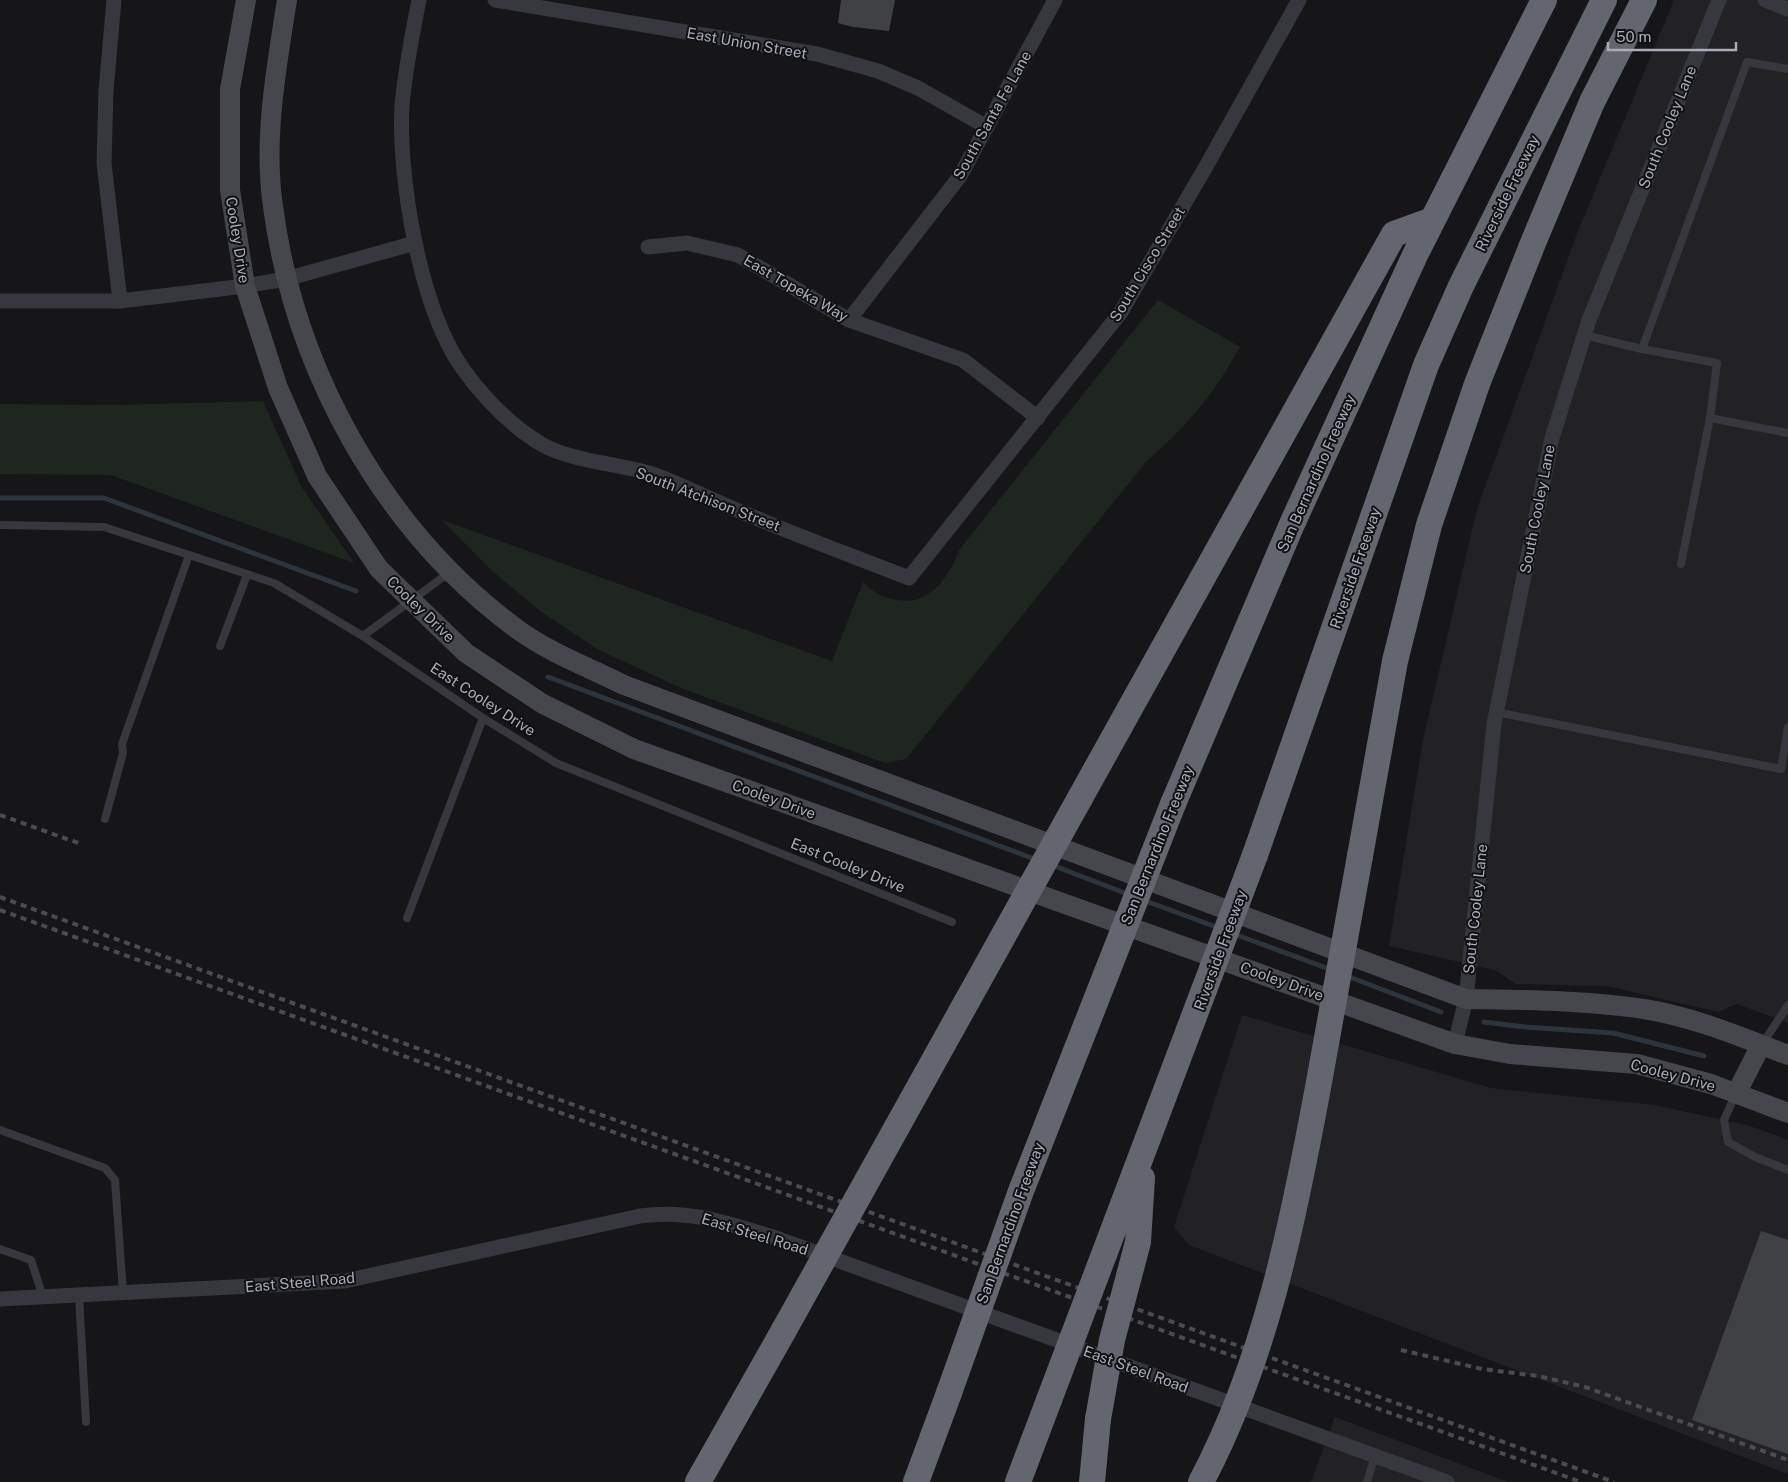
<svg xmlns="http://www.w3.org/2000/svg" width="1788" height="1482" viewBox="0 0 1788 1482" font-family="'Public Sans',sans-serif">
<rect width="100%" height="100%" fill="#161618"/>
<!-- built -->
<g fill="#222225">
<polygon points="1674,0 1788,0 1788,1023 1737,1004 1718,1012 1607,986 1516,984 1495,970 1389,946 1423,740 1477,509 1578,231"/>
<polygon points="1242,1015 1491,1088 1654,1105 1747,1125 1788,1140 1788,1474 1189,1245 1174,1227"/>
<polygon points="1335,1417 1508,1482 1311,1482"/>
</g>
<!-- green -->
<g fill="#1e261f">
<path d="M1158 300 1240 347C1215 393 1185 428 1146 462L906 759 885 763 681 688 597 649 540 611 492 571 442 520 832 661 863 582C869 587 877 595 885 597 925 611 946 584 959 550Z"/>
<polygon points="263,401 301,486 354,563 111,475 0,474 0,404 115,405"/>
</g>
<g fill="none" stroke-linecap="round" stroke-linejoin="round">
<!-- stream -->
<g stroke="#2c353c" stroke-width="5">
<polyline points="0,498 104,498 356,591"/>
<polyline points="548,677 1037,860"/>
<polyline points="1052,865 1130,895"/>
<polyline points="1143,900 1219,928"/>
<polyline points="1234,934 1332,970"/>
<polyline points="1347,976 1441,1012"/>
<polyline points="1484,1022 1525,1027 1613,1033 1704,1056"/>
</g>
</g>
<!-- building -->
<g fill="#404145">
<polygon points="841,0 895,0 889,31 853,27 838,23"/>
<polygon points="1761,1231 1788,1240 1788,1454 1692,1420"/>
</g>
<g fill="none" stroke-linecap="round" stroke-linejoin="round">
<!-- lane -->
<g stroke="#37383d" stroke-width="8">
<polyline points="1788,69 1747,62 1642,349 1717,363 1710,418 1788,433"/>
<polyline points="1584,335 1642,349"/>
<polyline points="0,525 104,527 274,583 361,635 483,718 556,763 952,922"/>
<polyline points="1681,564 1710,418"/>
<polyline points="363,636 450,572"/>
<polyline points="220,646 247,575"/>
<polyline points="1496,712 1781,769 1788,727"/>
<polyline points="105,819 123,753 122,744 189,555"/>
<polyline points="407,918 483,718"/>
<polyline points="1763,1043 1788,1005"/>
<polyline points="1735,1096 1724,1120 1728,1142 1755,1157 1788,1170"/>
<polyline points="0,1130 105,1168 115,1180 123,1293"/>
<polyline points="0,1249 31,1260 43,1297"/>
<polyline points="79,1295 86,1422"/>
<polyline points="1367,1482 1375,1456"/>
</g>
<!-- street -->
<g stroke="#37383d" stroke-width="15">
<polyline points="114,0 106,91 104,163 120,301"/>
<path d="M419 0C412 35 405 70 402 105 398 178 420 309 463 369 484 398 512 427 543 445 573 462 625 464 658 476 691 489 723 505 756 518 806 539 858 558 909 578L1121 312 1204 170 1299 0"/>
<polyline points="495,0 817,54 878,71 918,88 987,127"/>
<polyline points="1765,0 1788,9"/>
<polyline points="648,247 687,243 738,255 849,320 963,360 1038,418"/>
<polyline points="0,301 120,301 245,286 286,279 415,243"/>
<polyline points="849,320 960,176 1055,0"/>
<polyline points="1455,1044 1466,999 1494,724 1552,438 1589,320 1719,0"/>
<path d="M0 1299 345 1281 640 1216C691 1209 731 1224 779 1239L1447 1482"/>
</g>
<!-- secondary -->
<g stroke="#45474d" stroke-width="20">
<polyline points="246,0 230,89 230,190 245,286 278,388 317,476 379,569 466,653 543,704 634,749 1455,1044 1510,1054 1637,1064 1711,1084 1788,1113"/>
<path d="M287 0C277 64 264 134 272 199 292 365 381 529 517 629 548 652 588 667 624 685L1466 999C1525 1000 1585 1000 1644 1009 1694 1017 1741 1037 1788 1055"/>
<polyline points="1736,1094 1761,1045"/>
</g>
<!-- highway -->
<g stroke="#63666e" stroke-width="26">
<polyline points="1080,798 1394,234 1430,221"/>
<polyline points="1173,804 1292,524 1415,255 1544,0"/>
<polyline points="1255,855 1426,365 1461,286 1604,0"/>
<polyline points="1360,856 1395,661 1429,525 1477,384 1533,243 1592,102 1644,0"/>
<polyline points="698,1482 784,1330"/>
<polyline points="916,1482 949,1393"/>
<polyline points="1018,1482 1049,1400"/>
<polyline points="1092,1482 1098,1419"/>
</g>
<!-- rail -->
<g stroke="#4a4c52" stroke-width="4" stroke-dasharray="6 5" stroke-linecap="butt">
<polyline points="0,815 81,844"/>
<polyline points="0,897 1614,1482"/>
<polyline points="0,910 1581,1482"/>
<polyline points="1401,1350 1482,1369 1538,1376 1585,1387 1788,1460"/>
</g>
<!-- highway-bridge -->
<g stroke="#63666e" stroke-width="26">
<polyline points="784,1330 1080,798"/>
<polyline points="949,1393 1021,1191 1173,804"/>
<polyline points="1049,1400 1255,855"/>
<polyline points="1098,1419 1112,1340 1138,1242 1142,1178"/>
<path d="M1201 1482C1265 1361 1292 1227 1317 1093 1331 1014 1345 935 1360 856"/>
</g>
</g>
<g text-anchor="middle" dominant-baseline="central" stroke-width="4" stroke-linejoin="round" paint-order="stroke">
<!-- street labels -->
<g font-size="15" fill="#a8adb8" stroke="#111113">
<text transform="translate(747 43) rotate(10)">East Union Street</text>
<text transform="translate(992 115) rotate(-61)">South Santa Fe Lane</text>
<text transform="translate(1667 127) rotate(-68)">South Cooley Lane</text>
<text transform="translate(1507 193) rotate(-64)">Riverside Freeway</text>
<text transform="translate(238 240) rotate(81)">Cooley Drive</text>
<text transform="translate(1147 264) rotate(-59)">South Cisco Street</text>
<text transform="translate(796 288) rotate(30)">East Topeka Way</text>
<text transform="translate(1316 473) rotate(-66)">San Bernardino Freeway</text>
<text transform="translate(708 499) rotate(21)">South Atchison Street</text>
<text transform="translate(1537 509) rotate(-79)">South Cooley Lane</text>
<text transform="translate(1355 568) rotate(-71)">Riverside Freeway</text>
<text transform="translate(421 609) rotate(44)">Cooley Drive</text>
<text transform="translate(483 699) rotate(33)">East Cooley Drive</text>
<text transform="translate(774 799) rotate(20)">Cooley Drive</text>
<text transform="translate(1157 845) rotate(-68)">San Bernardino Freeway</text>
<text transform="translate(848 865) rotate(22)">East Cooley Drive</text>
<text transform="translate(1475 909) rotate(-84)">South Cooley Lane</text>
<text transform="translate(1220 950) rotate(-70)">Riverside Freeway</text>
<text transform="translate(1282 981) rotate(20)">Cooley Drive</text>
<text transform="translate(1673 1075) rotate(15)">Cooley Drive</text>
<text transform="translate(1010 1223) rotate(-70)">San Bernardino Freeway</text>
<text transform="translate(755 1234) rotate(17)">East Steel Road</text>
<text transform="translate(300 1282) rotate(-5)">East Steel Road</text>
<text transform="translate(1136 1369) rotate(20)">East Steel Road</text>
</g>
</g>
<!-- scale -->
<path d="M1608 42v8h128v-8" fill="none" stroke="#a8adb8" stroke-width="2.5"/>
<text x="1616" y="42" font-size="15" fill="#a8adb8" stroke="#111113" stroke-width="4" paint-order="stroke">50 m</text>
</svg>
